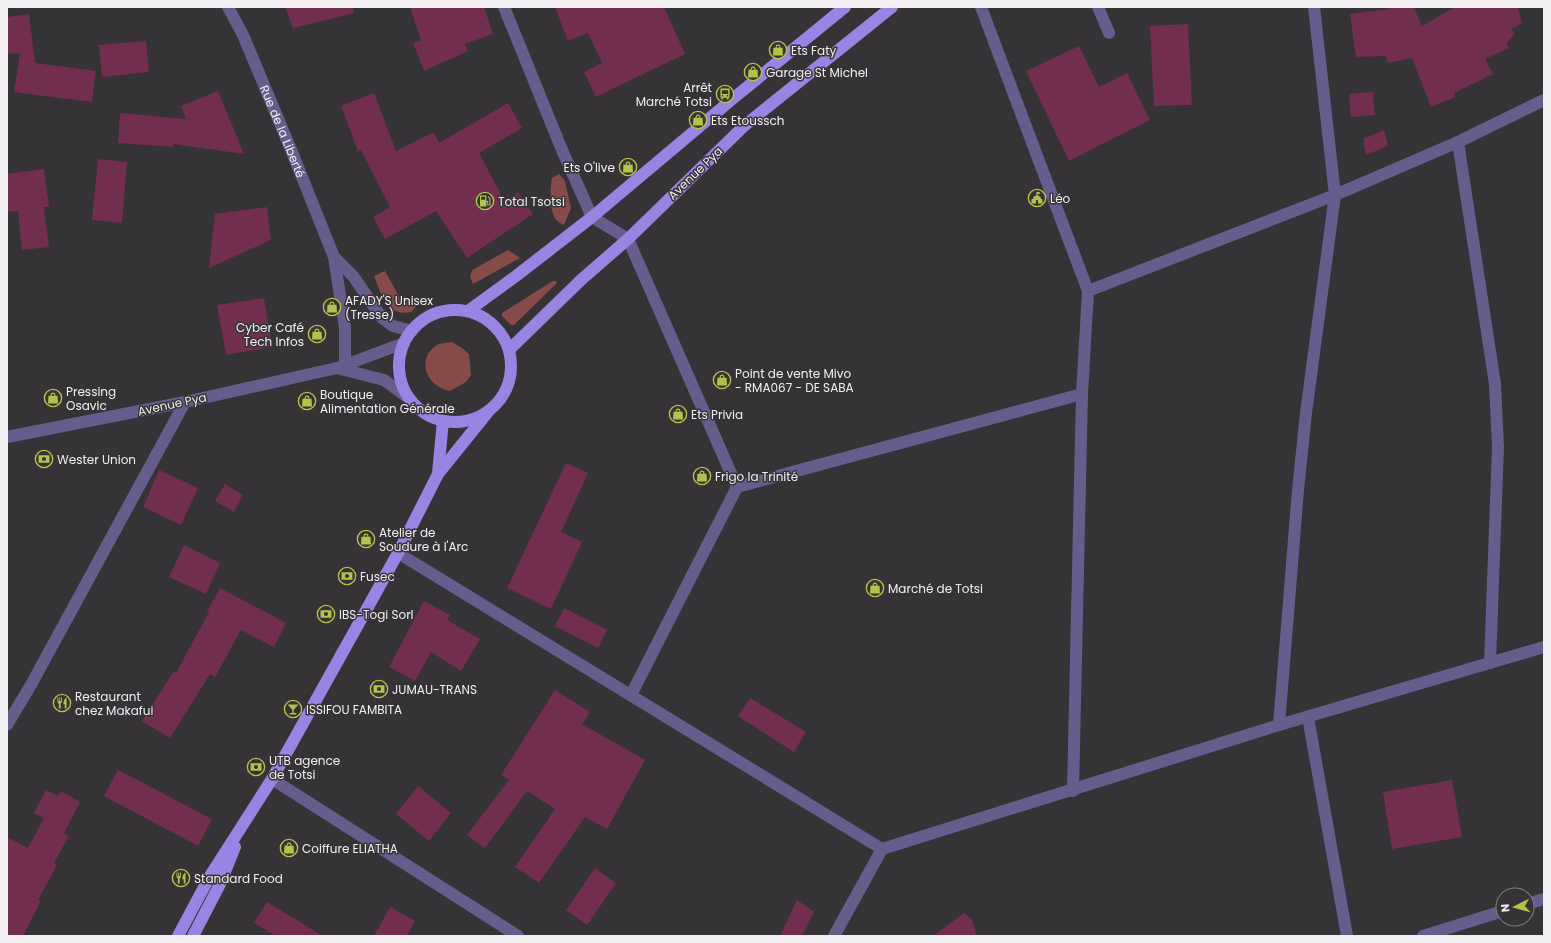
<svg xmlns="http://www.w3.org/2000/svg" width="1551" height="943" viewBox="0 0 1551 943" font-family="Poppins,sans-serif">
<rect width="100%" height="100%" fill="#353336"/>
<!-- green -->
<g fill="#864b48">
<path d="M559 174 565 181 571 208 564 225C547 220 550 191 552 178Z"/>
<polygon points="508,250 520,258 473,284 470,277 472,270"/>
<path d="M385 271 401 300 415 297 418 299 419 303 411 312C387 317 381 294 374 276Z"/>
<polygon points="553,281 556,281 557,283 514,325 511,325 502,316 502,313"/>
<path d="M452 342 462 348 469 354 471 375 466 382 450 391C427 387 415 359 437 345 441 343 447 343 452 342Z"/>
</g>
<!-- building -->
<g fill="#722e4e">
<polygon points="285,7 353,7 354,13 293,28"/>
<polygon points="410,7 484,7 493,34 465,44 468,51 424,71 413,43 421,40"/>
<polygon points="555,7 664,7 685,54 596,97 584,72 602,63 588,33 568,41"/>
<polygon points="1388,7 1414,7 1422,26 1455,7 1518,7 1522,23 1511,29 1515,34 1506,44 1509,48 1485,59 1493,74 1454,93 1455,97 1431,107 1412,58 1388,63 1386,56 1356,57 1350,14 1389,9"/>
<polygon points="29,14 35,63 96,71 92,102 14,92 20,53 7,54 7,17"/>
<polygon points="1188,24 1192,105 1154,106 1150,26"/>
<polygon points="146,41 149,72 102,77 99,45"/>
<polygon points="1079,46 1099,87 1127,73 1150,120 1069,161 1026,71"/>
<polygon points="218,91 244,154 173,144 173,147 118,143 120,113 186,119 181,106"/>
<polygon points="1373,92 1375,115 1351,117 1349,94"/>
<polygon points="374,93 396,151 434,132 439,143 508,103 522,128 479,153 505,202 518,192 533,214 467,258 436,211 385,239 373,217 390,207 361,150 358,151 341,106"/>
<polygon points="1384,130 1388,146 1366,155 1363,139"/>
<polygon points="98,159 127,162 122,223 92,220"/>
<polygon points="44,169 49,207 44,207 49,247 22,250 18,211 7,212 7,174"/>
<polygon points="267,207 271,240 209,268 215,214"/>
<polygon points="264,298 272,347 226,355 217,305"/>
<polygon points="566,463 588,473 561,532 582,542 551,609 507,588"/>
<polygon points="159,470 198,488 181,525 143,507"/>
<polygon points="225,484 243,495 234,512 215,501"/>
<polygon points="184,545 220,563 206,594 169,577"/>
<polygon points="220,588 286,623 274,647 241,630 215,677 210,674 170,738 142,721 174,671 176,673 209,612 207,612"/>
<polygon points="424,601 450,615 447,620 480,639 461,671 431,652 415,681 389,667"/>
<polygon points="564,608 607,630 598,648 555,626"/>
<polygon points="555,690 590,712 582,724 645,760 607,829 585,817 539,883 515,867 555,809 527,791 485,848 467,835 509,780 501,775"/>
<polygon points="750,698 806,732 794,752 738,716"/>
<polygon points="118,770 212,819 198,846 104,796"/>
<polygon points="1452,780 1462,837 1392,849 1383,792"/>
<polygon points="418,786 451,813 429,841 396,814"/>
<polygon points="46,790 58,796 61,791 80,802 64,833 69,836 54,863 57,865 38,900 41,901 23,936 7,936 7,837 28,848 44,818 34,813"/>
<polygon points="595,868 616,883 587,925 566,910"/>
<polygon points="797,900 814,912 802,936 780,936"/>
<polygon points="267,902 323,936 276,936 254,923"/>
<polygon points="390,907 415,921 407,936 374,936"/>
<polygon points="964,913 972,919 977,936 933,936"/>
</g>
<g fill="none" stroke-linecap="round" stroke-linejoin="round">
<!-- minor -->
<g stroke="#665d8c" stroke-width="12">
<path id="s1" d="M228 7 243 35 292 152 334 257 345 328V364"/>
<polyline points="504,7 562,150 592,217 628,239 737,487 631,695"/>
<polyline points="981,7 1088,291 1082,394 1073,791"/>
<polyline points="1098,7 1109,33"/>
<polyline points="1458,142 1495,384 1498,447 1490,663"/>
<polyline points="334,257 353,276 382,318 393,326 412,331"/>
<polyline points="1088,291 1335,195 1458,142 1544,100"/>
<polyline points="337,368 384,380 411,400"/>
<polyline points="7,437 185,402 337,368 404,343"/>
<polyline points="737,487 1082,394"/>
<polyline points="398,553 882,849"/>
<polyline points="1308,717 1347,936"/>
<polyline points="7,725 32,683 185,402"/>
<polyline points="1279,725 1298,490 1306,413 1335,195 1314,7"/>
<polyline points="272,779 518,936"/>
<polyline points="1527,904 1544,899"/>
<polyline points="834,936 882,849 1279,725 1544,647"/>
<polyline points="1423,936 1503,911"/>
</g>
<!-- major -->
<g stroke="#9983e3" stroke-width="12">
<circle cx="455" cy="366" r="56"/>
<polyline points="468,311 516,276 592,217 730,101 845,7"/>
<polyline points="509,350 582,279 628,239 744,126 892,7"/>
<polyline points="438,473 443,421"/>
<polyline points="178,936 210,876 272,779 398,553 438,474 488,412"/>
<polyline points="193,936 220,884 235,847"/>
</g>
</g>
<!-- icons -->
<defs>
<symbol id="shop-ring" viewBox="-11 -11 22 22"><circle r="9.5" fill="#353336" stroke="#b6c148" stroke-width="1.5"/><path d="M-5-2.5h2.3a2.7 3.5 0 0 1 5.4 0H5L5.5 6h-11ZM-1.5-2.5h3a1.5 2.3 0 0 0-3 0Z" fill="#b6c148"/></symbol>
<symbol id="bus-ring" viewBox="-11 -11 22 22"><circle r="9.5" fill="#353336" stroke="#b6c148" stroke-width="1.5"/><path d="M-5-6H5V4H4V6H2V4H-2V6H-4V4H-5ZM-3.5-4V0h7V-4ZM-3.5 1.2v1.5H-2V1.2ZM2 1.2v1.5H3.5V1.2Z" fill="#b6c148"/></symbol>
<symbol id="civic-ring" viewBox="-11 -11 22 22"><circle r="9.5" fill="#353336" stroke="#b6c148" stroke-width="1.5"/><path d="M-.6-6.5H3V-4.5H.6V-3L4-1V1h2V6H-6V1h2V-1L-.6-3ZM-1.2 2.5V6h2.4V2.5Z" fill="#b6c148"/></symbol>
<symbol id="fuel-ring" viewBox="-11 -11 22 22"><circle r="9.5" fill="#353336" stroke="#b6c148" stroke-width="1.5"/><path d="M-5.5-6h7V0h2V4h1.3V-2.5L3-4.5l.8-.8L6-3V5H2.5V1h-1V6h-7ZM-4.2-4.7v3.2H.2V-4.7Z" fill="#b6c148"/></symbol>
<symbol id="bank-ring" viewBox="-11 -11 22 22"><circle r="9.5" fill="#353336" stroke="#b6c148" stroke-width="1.5"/><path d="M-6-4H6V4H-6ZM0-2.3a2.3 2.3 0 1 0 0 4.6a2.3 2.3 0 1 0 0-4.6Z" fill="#b6c148"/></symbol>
<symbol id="restaurant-ring" viewBox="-11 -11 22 22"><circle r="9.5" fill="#353336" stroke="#b6c148" stroke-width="1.5"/><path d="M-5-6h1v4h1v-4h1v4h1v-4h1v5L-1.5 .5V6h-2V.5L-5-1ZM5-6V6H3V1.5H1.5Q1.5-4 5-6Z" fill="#b6c148"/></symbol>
<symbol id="bar-ring" viewBox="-11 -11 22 22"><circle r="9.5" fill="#353336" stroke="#b6c148" stroke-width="1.5"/><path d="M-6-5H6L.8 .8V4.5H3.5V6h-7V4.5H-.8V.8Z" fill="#b6c148"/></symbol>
</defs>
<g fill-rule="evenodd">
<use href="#shop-ring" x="768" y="40" width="20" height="20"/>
<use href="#shop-ring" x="743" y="62" width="20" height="20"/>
<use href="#bus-ring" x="715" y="84" width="20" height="20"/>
<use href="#shop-ring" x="688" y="110" width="20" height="20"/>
<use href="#shop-ring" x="618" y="157" width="20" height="20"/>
<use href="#civic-ring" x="1027" y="188" width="20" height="20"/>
<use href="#fuel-ring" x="475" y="191" width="20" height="20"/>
<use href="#shop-ring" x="322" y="297" width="20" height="20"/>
<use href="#shop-ring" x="307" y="324" width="20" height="20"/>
<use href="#shop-ring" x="712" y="370" width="20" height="20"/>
<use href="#shop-ring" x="43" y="388" width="20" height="20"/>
<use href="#shop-ring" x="297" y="391" width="20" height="20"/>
<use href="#shop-ring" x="668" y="404" width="20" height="20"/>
<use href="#bank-ring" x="34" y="449" width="20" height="20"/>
<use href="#shop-ring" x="692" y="466" width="20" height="20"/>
<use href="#shop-ring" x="356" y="529" width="20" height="20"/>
<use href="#bank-ring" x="337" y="566" width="20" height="20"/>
<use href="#shop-ring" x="865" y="578" width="20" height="20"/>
<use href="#bank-ring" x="316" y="604" width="20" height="20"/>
<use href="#bank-ring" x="369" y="679" width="20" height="20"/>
<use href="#restaurant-ring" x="52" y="693" width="20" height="20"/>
<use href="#bar-ring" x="283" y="699" width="20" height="20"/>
<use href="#bank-ring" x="246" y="757" width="20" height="20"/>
<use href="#shop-ring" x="279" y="838" width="20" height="20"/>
<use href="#restaurant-ring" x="171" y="868" width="20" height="20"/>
</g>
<g text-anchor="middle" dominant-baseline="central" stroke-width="3" stroke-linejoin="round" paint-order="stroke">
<!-- poi labels -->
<g font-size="12" fill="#f1eff1" stroke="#353336" text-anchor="start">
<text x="791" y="50">Ets Faty</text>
<text x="766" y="72">Garage St Michel</text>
<text x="712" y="87" text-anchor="end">Arrêt<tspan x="712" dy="14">Marché Totsi</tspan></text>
<text x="711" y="120">Ets Etoussch</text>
<text x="615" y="167" text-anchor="end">Ets O'live</text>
<text x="1050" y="198">Léo</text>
<text x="498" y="201">Total Tsotsi</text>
<text x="345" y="300">AFADY'S Unisex<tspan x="345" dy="14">(Tresse)</tspan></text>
<text x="304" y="327" text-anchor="end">Cyber Café<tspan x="304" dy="14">Tech Infos</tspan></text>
<text x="735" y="373">Point de vente Mivo<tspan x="735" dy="14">- RMA067 - DE SABA</tspan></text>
<text x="66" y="391">Pressing<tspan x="66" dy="14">Osavic</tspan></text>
<text x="320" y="394">Boutique<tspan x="320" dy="14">Alimentation Générale</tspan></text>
<text x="691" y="414">Ets Privia</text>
<text x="57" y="459">Wester Union</text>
<text x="715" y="476">Frigo la Trinité</text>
<text x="379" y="532">Atelier de<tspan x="379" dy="14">Soudure à l'Arc</tspan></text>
<text x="360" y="576">Fusec</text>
<text x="888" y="588">Marché de Totsi</text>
<text x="339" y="614">IBS-Togi Sorl</text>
<text x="392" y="689">JUMAU-TRANS</text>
<text x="75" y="696">Restaurant<tspan x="75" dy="14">chez Makafui</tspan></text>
<text x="306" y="709">ISSIFOU FAMBITA</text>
<text x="269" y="760">UTB agence<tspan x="269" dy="14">de Totsi</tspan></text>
<text x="302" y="848">Coiffure ELIATHA</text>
<text x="194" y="878">Standard Food</text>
</g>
<!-- street labels -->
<g font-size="12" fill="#f1eff1" stroke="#353336">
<text stroke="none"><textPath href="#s1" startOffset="136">Rue de la Liberté</textPath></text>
<text transform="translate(695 173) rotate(-44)">Avenue Pya</text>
<text transform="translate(172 404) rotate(-12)">Avenue Pya</text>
</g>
</g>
<!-- border -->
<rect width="1551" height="943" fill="none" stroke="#f1eff1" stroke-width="16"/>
<!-- north arrow -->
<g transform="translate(1515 907) rotate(264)"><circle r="19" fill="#353336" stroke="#807e81"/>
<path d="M0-3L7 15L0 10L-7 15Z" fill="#b6c148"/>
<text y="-6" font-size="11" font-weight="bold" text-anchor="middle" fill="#f1eff1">N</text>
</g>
</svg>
